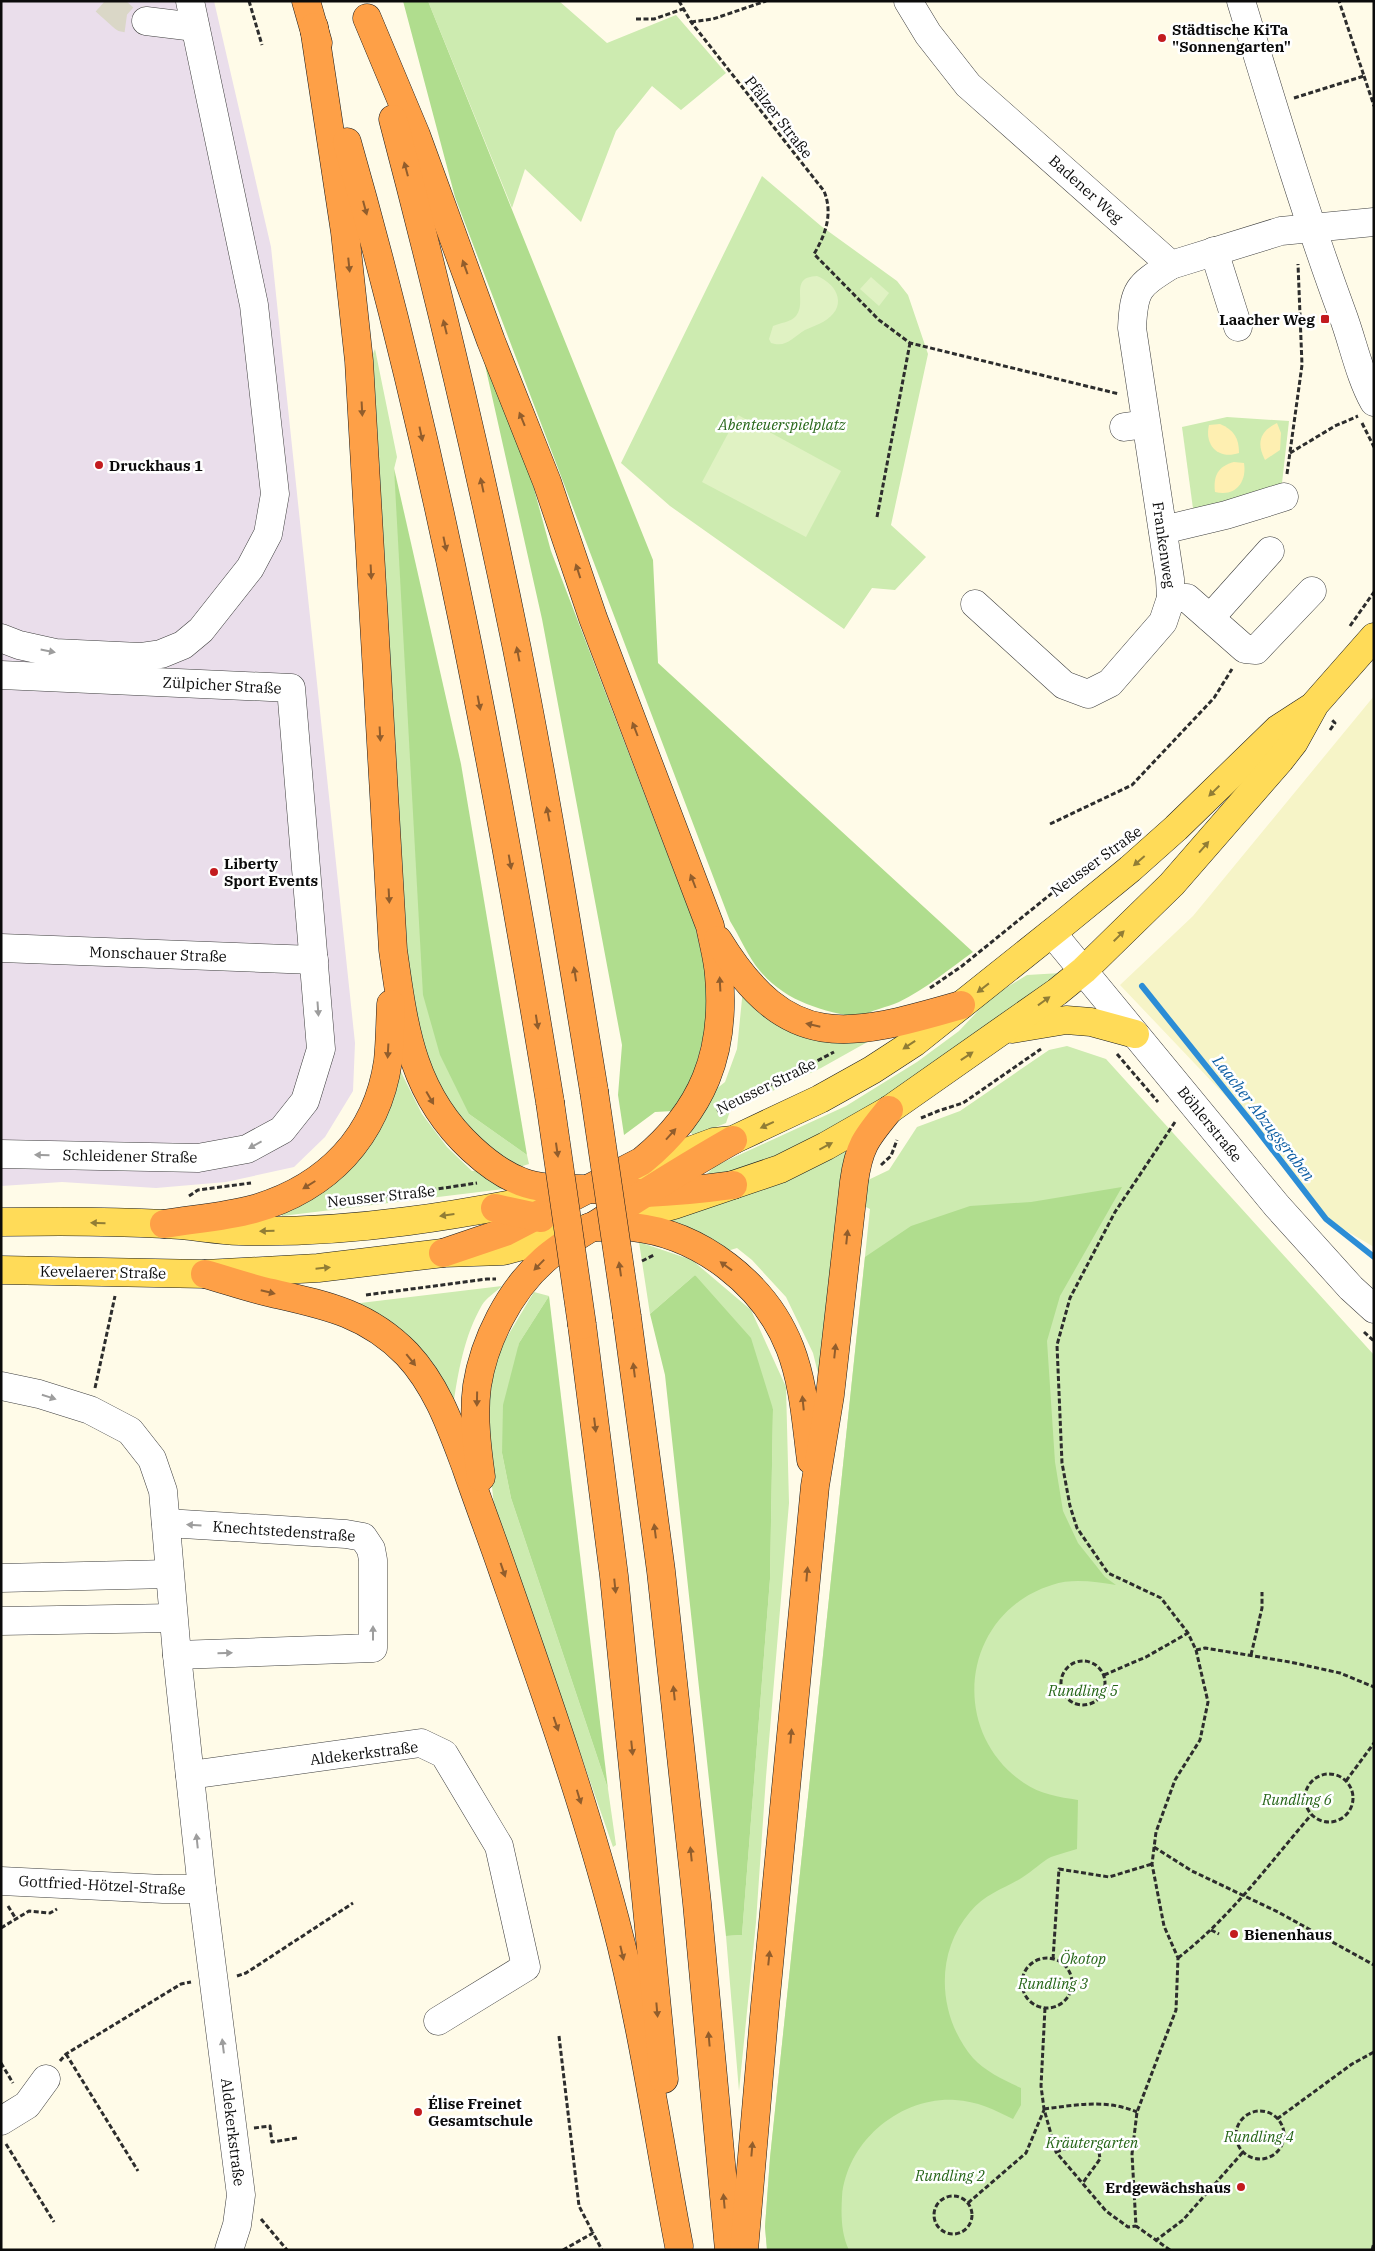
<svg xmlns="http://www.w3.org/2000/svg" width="1375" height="2251" viewBox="0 0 1375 2251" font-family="'IBM Plex Serif',serif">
<rect width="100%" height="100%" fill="#fffbe8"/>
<!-- industrial -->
<polygon fill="#eadeeb" points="1,1 214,1 271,247 355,1043 353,1091 325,1137 294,1167 226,1182 156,1188 62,1182 1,1186"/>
<!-- farmland -->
<polygon fill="#f6f4c7" points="1374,696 1374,1247 1326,1219 1255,1127 1120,985 1193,916"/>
<!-- green -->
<g fill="#cdebb0">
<polygon points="428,1 559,1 607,43 676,15 726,73 681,110 652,86 616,131 581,222 525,169 512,208"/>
<polygon points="762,176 821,226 897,281 908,295 928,354 891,525 926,557 895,590 872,588 844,629 670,506 621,463"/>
<polygon points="375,349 397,457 394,469 469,1114 527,1155 529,1164 513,1169 479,1143 440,1097 410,1000 375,394 371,359"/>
<polygon points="1227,417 1289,421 1281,492 1194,516 1182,427"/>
<polygon points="1061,973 914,1083 763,1165 711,1177 707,1174 715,1166 846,1106 917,1062 959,1031 991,997 1027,975"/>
<polygon points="743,989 871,1040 821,1068 730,1111 726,1123 694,1136 690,1132 715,1090 725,1082 737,1049"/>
<polygon points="1067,1046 1106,1059 1374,1355 1374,2250 767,2250 765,2227 770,2158 870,1209 862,1205 866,1181 889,1170 917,1127 960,1111 1049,1050"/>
<polygon points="394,1072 401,1072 422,1114 447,1147 472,1171 482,1170 512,1188 282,1216 280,1208 306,1198"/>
<polygon points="846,1147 832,1257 823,1393 813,1353 786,1297 752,1260 737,1248 727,1251 662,1220"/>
<polygon points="639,1242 692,1260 751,1310 786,1387 789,1503 766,1777 756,1922 739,2091 726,1936 742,1935 770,1579 773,1409 695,1275 650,1314"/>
<path d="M502 1286C496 1292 486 1298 482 1305 464 1336 458 1373 453 1407L352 1304Z"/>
<polygon points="534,1292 549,1296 519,1343 502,1453 511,1498 608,1789 616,1845 613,1847 494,1506 486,1429 495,1357"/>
</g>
<!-- forest -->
<g fill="#b0dd8e">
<path d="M403 1H428L653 560 658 663 973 952C949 969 926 989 899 1002 886 1008 872 1009 860 1018 822 1011 786 1002 760 971 748 957 740 937 730 921L455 197Z"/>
<polygon points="474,316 528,467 551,551 695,926 706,974 706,1026 694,1074 673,1111 655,1112 624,1135 618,1095 622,1045 542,619"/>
<polygon points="394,468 461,764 527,1155 469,1114 440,1055 423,995"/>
<path d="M1122 1187 1060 1296 1047 1341 1055 1462 1063 1511 1078 1543 1105 1577 1116 1585C1095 1582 1073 1578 1052 1585 962 1613 947 1731 1024 1783 1040 1794 1059 1797 1078 1800L1077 1849C1068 1852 1059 1854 1051 1857 1041 1862 1033 1871 1023 1877 1004 1889 986 1893 970 1912 934 1954 938 2017 973 2058 986 2072 1004 2080 1021 2088V2105L1013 2119C995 2110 977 2101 955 2100 900 2097 847 2141 842 2197 841 2214 841 2234 849 2250H767L765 2227 770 2158 865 1257 911 1226 970 1206 1031 1202Z"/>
<polygon points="695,1275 751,1338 773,1409 770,1579 742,1935 726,1936 665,1375 650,1314"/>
<polygon points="549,1296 608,1789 511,1498 502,1453 503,1405 519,1343"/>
</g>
<!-- sand -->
<g fill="#feefb1">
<path d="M1277 423 1281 433 1280 450 1265 460C1256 443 1260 431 1277 423Z"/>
<path d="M1220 424C1234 430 1239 438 1239 453 1219 460 1204 446 1209 425Z"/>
<path d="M1234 462 1244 463C1247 483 1235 497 1215 492 1213 476 1218 466 1234 462Z"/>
</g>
<!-- pitch -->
<g fill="#e0f2c3">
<path d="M817 276C839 285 848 308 823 322 818 325 811 327 805 330 793 337 787 348 771 343L769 339 773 326C780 323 791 322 796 316 808 302 788 277 817 276Z"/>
<polygon points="871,277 889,293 879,306 860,289"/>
<polygon points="738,415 841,471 806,537 702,482"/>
</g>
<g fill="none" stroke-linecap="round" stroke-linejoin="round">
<!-- stream -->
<polyline stroke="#2c8dd6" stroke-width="6" points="1142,986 1255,1127 1326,1219 1374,1257"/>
<!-- minor-tunnel -->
<polyline stroke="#dad7c7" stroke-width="28" stroke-dasharray="28 14" stroke-linecap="butt" points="105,1 124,18 146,21"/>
<defs>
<g id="minor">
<polyline points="908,1 928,34 968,85 1171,265 1281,231 1374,222"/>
<path d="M1241 1C1273 106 1304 210 1342 313 1353 342 1359 375 1374 402"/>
<polyline points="146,21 195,27"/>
<polyline points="1214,251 1238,327"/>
<polyline points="1124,427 1146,424"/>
<polyline points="1163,530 1226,515 1284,497"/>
<polyline points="1171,598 1187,598 1245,649 1256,650 1312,591"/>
<path d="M975 604 1064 685 1088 694 1110 683 1163 622 1171 598 1170 579 1132 328C1134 288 1138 286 1171 265"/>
<polyline points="1210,618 1270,551"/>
<polyline points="1,638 19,645 55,653 140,657 161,654 183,645 201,630 250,568 268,534 275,494 254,305 190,1"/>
<polyline points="1,675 291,688 321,1049 305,1101 282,1130 247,1149 198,1158 1,1154"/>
<polyline points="1052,933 1277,1206 1351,1288 1374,1309"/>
<polyline points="1,948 314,960"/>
<polyline points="1,1386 39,1394 90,1410 130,1431 152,1459 163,1491 177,1655 202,1889 241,2195 237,2225 229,2250"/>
<polyline points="166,1523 346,1534 363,1537 371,1549 373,1560 373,1648 177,1655"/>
<polyline points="1,1578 169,1574"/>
<polyline points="1,1621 173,1618"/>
<polyline points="190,1775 421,1743 444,1754 499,1846 526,1967 438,2021"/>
<polyline points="1,1881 163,1889 202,1889"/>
<polyline points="1,2121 27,2105 46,2079"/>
</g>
<g id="major">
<polyline points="1012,1029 1066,1020 1091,1022 1135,1034"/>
<polyline points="627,1174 714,1142 733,1140 820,1099 872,1070 915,1042 1064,923 1130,869 1176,828 1278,729 1312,707"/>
<path d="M1 1222C54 1221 112 1221 165 1224 190 1225 215 1230 240 1231 351 1234 463 1215 572 1192"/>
<polyline points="1,1270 205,1274 318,1268 443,1253 503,1251 674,1205 780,1169 826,1146 889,1110 1057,992 1084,970 1172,884 1280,760 1294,742 1315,704 1374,637"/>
</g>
<g id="highway">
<polyline points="306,1 318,43"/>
<path d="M367 18 416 135 491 341 547 482 593 618 710 926C713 942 718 959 719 975 726 1053 703 1111 642 1161L505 1232 443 1253"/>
<path d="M314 27 345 232 359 361 393 950C404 1027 411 1093 472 1149 486 1162 503 1175 522 1182 542 1190 568 1188 589 1189 608 1190 627 1193 646 1193 675 1192 704 1189 733 1185"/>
<path d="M393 119C439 294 481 471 517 649 546 795 570 943 594 1091"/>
<path d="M347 142C437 457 497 779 550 1102"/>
<path d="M718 940C788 1054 847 1038 961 1005"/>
<polyline points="495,1208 541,1218"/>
<path d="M164 1224C194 1219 225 1217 254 1209 327 1188 377 1137 388 1061 390 1042 390 1022 391 1004"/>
<path d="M590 1227C604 1228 618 1225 632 1227 700 1234 765 1284 790 1348 804 1384 806 1423 811 1460"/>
<path d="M205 1274C227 1280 249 1288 272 1293 325 1305 367 1313 407 1354 437 1386 451 1427 466 1467 478 1502 491 1536 503 1571 543 1686 584 1802 615 1920 643 2027 658 2137 679 2246"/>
<polyline points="627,1317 661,1571 697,1903 729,2250"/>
<polyline points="582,1325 614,1576 664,2079"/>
<path d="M481 1477C477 1448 473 1416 477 1386 484 1341 509 1291 544 1260 562 1244 583 1233 603 1220 646 1192 689 1165 733 1140"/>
<path d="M744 2250 765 2006 815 1486 830 1395 854 1182C859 1145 867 1137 889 1110"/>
</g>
</defs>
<!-- minor casing -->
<use href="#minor" stroke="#3e3e3e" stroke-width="29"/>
<!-- major casing -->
<use href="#major" stroke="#1c1c1c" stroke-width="29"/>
<!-- highway casing -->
<use href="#highway" stroke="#1c1c1c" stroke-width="29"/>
<!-- path -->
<g stroke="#2d2d2d" stroke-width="3" stroke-dasharray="5 2.5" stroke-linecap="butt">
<polyline points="249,1 262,45"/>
<path d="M679 1 691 22 824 191C833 213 826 234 814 254L879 320 910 343 1119 394"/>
<polyline points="636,19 654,19 683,9"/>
<polyline points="691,22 713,19 766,1"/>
<polyline points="1364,76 1374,106"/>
<polyline points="1294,98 1364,76 1339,1"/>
<polyline points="1362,423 1374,447"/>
<polyline points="1290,453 1335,426 1358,416"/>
<polyline points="1287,474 1302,365 1298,264"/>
<polyline points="877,517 910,343"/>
<polyline points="1350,626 1374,592"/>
<polyline points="1330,730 1335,723 1332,720"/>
<polyline points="1050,824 1132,785 1214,698 1232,669"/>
<polyline points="930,988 962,966 1067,881 1124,841"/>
<polyline points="1117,1054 1158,1102"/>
<polyline points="717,1111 756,1093 834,1052"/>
<polyline points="921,1118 938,1111 963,1103 1041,1049"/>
<polyline points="881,1165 891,1156 897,1140"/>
<polyline points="189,1196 198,1190 251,1183"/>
<polyline points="357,1201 477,1183"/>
<polyline points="327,1202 351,1201"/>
<polyline points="642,1261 654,1255"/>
<polyline points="366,1295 487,1279 496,1279"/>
<polyline points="1364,1332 1374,1341"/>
<polyline points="95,1388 115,1296"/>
<polyline points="1196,1650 1205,1648 1290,1662 1340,1673 1374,1687"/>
<polyline points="1251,1655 1262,1608 1262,1592"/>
<circle cx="1083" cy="1683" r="22"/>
<polyline points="1104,1675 1146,1657 1188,1633"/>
<circle cx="1329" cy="1798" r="24"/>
<polyline points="1346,1781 1374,1743"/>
<polyline points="1154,1847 1192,1871 1278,1912 1374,1965"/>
<polyline points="8,1906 16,1919"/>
<polyline points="1,1928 29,1911 50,1913 57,1909"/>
<polyline points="1211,1930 1219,1934"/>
<path d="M1178 1958C1230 1918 1269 1864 1311 1815"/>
<circle cx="1047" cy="1983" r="25"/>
<polyline points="1053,1959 1059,1869 1109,1877 1152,1864"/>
<polyline points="237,1976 246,1973 353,1903"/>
<polyline points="1045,2008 1041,2086 1044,2109 1056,2152 1106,2211 1128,2227 1136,2226"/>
<polyline points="559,2036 579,2206 593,2233"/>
<polyline points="66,2054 138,2171"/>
<polyline points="60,2061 66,2054 181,1984 191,1982"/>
<polyline points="1,2063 13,2083"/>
<path d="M1044 2109C1076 2105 1106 2099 1137 2112"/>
<circle cx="1260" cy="2135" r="24"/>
<polyline points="1277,2119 1352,2064 1374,2052"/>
<polyline points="254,2128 270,2126 272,2142 297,2138"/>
<polyline points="6,2144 54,2222"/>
<polyline points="1056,2152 1087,2141 1098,2144 1100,2159 1082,2184"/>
<circle cx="953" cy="2215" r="19"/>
<polyline points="968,2203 1026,2153 1044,2110"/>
<polyline points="261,2219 287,2250"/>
<polyline points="1155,2241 1183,2220 1243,2152"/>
<polyline points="563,2250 593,2233 602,2250"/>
<polyline points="1170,2250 1136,2226 1132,2154 1137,2112 1176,2010 1178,1958 1164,1926 1152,1864 1156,1832 1175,1780 1200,1740 1208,1702 1196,1650 1188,1633 1161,1598 1108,1573 1077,1528 1070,1506 1062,1463 1057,1345 1070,1298 1115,1212 1175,1122"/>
<polyline points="1372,2250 1374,2243"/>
</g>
<!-- minor -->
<use href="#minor" stroke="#fff" stroke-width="28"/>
<!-- major -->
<use href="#major" stroke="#ffdb58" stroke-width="28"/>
<!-- highway -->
<use href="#highway" stroke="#fea047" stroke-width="28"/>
<defs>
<g id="highway-bridge">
<polyline points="594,1091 627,1317"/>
<polyline points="550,1102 582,1325"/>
</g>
</defs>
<!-- highway-bridge casing -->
<use href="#highway-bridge" stroke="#1c1c1c" stroke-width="29" stroke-linecap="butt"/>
<!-- highway-bridge -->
<use href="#highway-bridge" stroke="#fea047" stroke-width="28"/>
</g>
<!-- one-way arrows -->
<defs><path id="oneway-solid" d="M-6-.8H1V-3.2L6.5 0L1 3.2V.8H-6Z" transform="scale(1.25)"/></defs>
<g fill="#915d2c">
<use href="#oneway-solid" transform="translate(406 169) rotate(-105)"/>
<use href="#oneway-solid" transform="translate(365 208) rotate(75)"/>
<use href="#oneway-solid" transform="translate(349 265) rotate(84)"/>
<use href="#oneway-solid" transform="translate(465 267) rotate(-110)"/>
<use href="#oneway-solid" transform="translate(445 327) rotate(-104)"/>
<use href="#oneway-solid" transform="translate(362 409) rotate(87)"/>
<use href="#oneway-solid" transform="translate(522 419) rotate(-112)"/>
<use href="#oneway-solid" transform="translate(421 434) rotate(78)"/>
<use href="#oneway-solid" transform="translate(482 485) rotate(-102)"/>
<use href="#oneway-solid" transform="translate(445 544) rotate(78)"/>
<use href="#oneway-solid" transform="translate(578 571) rotate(-108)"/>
<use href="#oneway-solid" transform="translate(371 572) rotate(87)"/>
<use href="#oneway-solid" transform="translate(518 654) rotate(-101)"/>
<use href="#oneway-solid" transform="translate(479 703) rotate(79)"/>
<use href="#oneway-solid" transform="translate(635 729) rotate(-111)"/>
<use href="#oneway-solid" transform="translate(380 734) rotate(87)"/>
<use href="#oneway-solid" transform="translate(548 814) rotate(-101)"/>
<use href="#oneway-solid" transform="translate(510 862) rotate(80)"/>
<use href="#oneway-solid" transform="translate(693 881) rotate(-111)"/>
<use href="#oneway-solid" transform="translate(389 896) rotate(87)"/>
<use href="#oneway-solid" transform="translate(575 974) rotate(-99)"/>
<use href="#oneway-solid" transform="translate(720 984) rotate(-93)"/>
<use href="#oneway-solid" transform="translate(537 1022) rotate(81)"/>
<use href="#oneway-solid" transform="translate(813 1025) rotate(-167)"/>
<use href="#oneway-solid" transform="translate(388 1051) rotate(93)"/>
<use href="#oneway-solid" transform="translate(430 1098) rotate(60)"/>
<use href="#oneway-solid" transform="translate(671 1134) rotate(-48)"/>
<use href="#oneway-solid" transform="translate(557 1150) rotate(82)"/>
<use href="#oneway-solid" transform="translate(309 1185) rotate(148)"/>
<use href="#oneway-solid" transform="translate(847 1237) rotate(-84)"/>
<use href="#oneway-solid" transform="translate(539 1265) rotate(134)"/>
<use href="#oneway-solid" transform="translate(726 1266) rotate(-144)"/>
<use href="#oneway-solid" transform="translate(620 1269) rotate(-98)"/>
<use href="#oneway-solid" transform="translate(268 1292) rotate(14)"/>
<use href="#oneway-solid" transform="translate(835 1351) rotate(-84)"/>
<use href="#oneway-solid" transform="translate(411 1360) rotate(51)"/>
<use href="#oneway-solid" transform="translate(634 1370) rotate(-97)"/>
<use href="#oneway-solid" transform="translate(477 1399) rotate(91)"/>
<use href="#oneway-solid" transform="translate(803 1403) rotate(-96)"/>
<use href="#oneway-solid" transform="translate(595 1425) rotate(83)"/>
<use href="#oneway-solid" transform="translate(655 1531) rotate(-97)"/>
<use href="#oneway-solid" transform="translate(503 1570) rotate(71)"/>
<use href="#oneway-solid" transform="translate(807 1574) rotate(-85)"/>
<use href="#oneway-solid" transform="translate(615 1586) rotate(84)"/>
<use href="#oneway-solid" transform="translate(674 1693) rotate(-96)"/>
<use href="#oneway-solid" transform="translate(556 1724) rotate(71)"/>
<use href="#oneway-solid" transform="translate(791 1736) rotate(-85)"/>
<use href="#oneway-solid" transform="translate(632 1748) rotate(84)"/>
<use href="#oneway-solid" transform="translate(579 1797) rotate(73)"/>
<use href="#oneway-solid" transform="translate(691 1854) rotate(-96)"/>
<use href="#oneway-solid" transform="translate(622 1953) rotate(77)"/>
<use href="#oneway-solid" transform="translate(769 1958) rotate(-84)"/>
<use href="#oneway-solid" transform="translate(657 2010) rotate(85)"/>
<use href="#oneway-solid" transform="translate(709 2039) rotate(-95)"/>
<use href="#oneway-solid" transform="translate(752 2149) rotate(-85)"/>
<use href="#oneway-solid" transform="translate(724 2201) rotate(-95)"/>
</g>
<g fill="#9d9d9d">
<use href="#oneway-solid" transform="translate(48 651) rotate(11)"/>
<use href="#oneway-solid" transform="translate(318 1009) rotate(86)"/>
<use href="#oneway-solid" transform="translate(255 1145) rotate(151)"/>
<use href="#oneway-solid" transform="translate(42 1155) rotate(-179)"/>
<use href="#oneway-solid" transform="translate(49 1397) rotate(18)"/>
<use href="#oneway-solid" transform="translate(194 1525) rotate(-177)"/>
<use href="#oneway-solid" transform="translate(373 1633) rotate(-90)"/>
<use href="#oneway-solid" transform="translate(225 1653) rotate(-2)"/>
<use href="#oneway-solid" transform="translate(197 1841) rotate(-96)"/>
<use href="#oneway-solid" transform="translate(223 2046) rotate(-97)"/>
</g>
<g fill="#917d35">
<use href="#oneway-solid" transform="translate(1214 791) rotate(136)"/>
<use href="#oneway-solid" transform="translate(1204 847) rotate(-49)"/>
<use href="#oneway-solid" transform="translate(1139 861) rotate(139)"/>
<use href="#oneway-solid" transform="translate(1119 936) rotate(-45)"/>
<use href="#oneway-solid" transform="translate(983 988) rotate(142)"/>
<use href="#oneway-solid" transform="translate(1044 1001) rotate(-36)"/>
<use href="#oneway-solid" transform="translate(909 1045) rotate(146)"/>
<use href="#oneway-solid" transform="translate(967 1056) rotate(-34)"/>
<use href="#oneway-solid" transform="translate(767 1125) rotate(155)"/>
<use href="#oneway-solid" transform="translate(826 1146) rotate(-28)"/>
<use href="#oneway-solid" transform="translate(447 1215) rotate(172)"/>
<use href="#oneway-solid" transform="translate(98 1223) rotate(-179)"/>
<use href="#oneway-solid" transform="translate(267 1231) rotate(179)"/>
<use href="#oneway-solid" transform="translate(323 1268) rotate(-6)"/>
</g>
<!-- markers -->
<g fill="#c31b1e" stroke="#fff" stroke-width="2">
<circle cx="1162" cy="38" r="5"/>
<rect x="1320" y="314" width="10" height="10" rx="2.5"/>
<circle cx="99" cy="465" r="5"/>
<circle cx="214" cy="872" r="5"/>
<circle cx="1234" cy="1934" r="5"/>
<circle cx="418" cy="2112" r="5"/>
<circle cx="1241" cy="2187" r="5"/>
</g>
<g text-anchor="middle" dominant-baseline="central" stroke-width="5" stroke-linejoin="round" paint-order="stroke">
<!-- poi labels -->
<g font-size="15" font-weight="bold" fill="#0b0b0b" stroke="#fff" text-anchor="start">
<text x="1172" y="29">Städtische KiTa<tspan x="1172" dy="17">"Sonnengarten"</tspan></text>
<text x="1315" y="319" text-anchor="end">Laacher Weg</text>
<text x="109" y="465">Druckhaus 1</text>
<text x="224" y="863">Liberty<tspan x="224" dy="17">Sport Events</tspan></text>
<text x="1244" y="1934">Bienenhaus</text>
<text x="428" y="2103">Élise Freinet<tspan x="428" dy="17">Gesamtschule</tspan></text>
<text x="1231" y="2187" text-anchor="end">Erdgewächshaus</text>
</g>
<!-- street labels -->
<g font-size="15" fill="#0b0b0b" stroke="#fff">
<text transform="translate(779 117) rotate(52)">Pfälzer Straße</text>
<text transform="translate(1086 189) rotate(42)">Badener Weg</text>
<text transform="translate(1164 545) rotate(82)">Frankenweg</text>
<text transform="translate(222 685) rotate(3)">Zülpicher Straße</text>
<text transform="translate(1096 861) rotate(-36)">Neusser Straße</text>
<text transform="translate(158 954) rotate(2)">Monschauer Straße</text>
<text transform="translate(766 1086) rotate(-26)">Neusser Straße</text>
<text transform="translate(1210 1124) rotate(51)">Böhlerstraße</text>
<text transform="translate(130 1156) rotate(1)">Schleidener Straße</text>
<text transform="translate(381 1196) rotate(-6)">Neusser Straße</text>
<text transform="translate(103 1272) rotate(1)">Kevelaerer Straße</text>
<text transform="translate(284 1531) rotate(4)">Knechtstedenstraße</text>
<text transform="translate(364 1753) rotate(-7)">Aldekerkstraße</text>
<text transform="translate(102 1885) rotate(3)">Gottfried-Hötzel-Straße</text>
<text transform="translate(233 2132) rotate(83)">Aldekerkstraße</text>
</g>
<!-- park labels -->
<g font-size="15" font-style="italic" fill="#266618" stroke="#fff">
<text x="782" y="424">Abenteuerspielplatz</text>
<text x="1083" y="1690">Rundling 5</text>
<text x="1297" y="1799">Rundling 6</text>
<text x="1083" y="1958">Ökotop</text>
<text x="1053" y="1983">Rundling 3</text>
<text x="1259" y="2136">Rundling 4</text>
<text x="1092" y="2142">Kräutergarten</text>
<text x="950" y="2175">Rundling 2</text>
</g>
<!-- water labels -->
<g font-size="16" font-style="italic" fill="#0d5ea3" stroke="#fff">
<text transform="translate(1264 1118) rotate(52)">Laacher Abzugsgraben</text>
</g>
</g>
<!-- border -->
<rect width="1375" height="2251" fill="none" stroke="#0b0b0b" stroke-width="5"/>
</svg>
